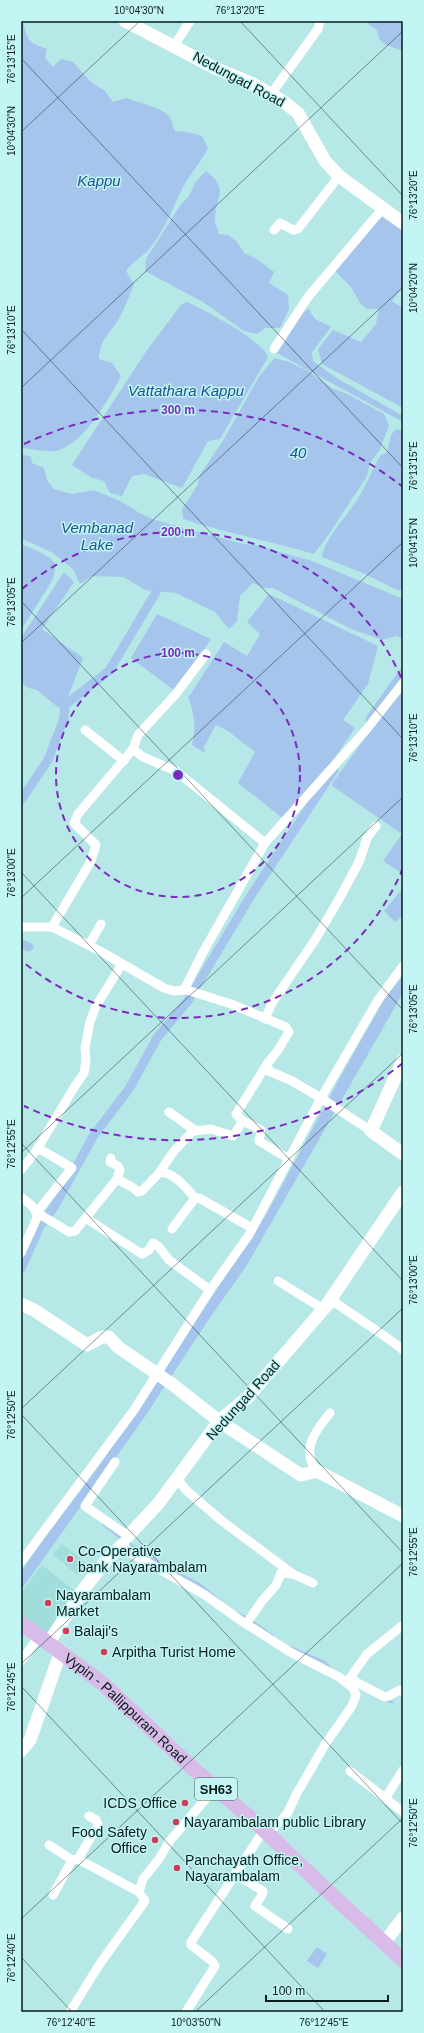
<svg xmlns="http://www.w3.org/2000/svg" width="424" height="2033" viewBox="0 0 424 2033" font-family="Arial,sans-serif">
<rect width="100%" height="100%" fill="#b5e8e6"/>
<!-- built -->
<g fill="#a1dddb">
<polygon points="62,1544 87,1564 78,1575 53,1555"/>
<polygon points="42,1565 81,1596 49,1637 21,1614 21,1593"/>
</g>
<!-- water -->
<g fill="#a5c5ec">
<path d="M21 21H23C27 40 29 43 47 49L45 58 53 67 61 59 73 62 92 83 104 90 113 102 126 98C137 102 163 108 169 116 172 120 173 127 175 131L187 132 202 136 208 148C201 163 189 174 182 189 173 208 164 231 150 248 144 256 133 261 126 271L134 284C129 297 123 313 115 325 105 338 100 342 99 359L112 363 121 376C110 398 81 448 55 451 44 452 32 449 21 448Z"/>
<polygon points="364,21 403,21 403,51 384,44 379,39 377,30"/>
<path d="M206 171C232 192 213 198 215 222 216 226 218 230 219 234L228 235 237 242 244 253 255 258 274 272 269 283 288 295 289 309 280 328H265L257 334 244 331 203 302 145 271 146 259 181 204 189 196 195 183Z"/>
<polygon points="382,217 403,231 403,287 392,301 403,308 403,408 322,364 318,349 333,330 361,342 376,324 379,309 367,309 360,303 351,287 335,271 368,230"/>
<path d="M187 302C205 310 262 340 268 357L220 439 208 441 182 488 144 474 132 476 122 496 110 493 104 481 92 478 72 465 145 353 181 305Z"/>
<path d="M308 308 315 319 331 327 312 352 313 361 335 377 403 416V422L277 353C283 336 296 320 308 308Z"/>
<path d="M275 358 289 362 308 371 332 388 347 394 384 414 389 426 380 449 370 463 367 476 329 534 314 554C270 541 226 533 183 519L182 509 197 486 200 475 224 439 260 375Z"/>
<path d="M396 429 403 431V591L397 590 363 573 322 557C324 539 348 515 357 500 366 486 372 470 380 456L387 452 391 435Z"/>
<polygon points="21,454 31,457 32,463 44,468 47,480 54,489 72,494 94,490 122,502 141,514 155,520 239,543 255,545 312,561 403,599 403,639 396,636 382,640 349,628 273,588 263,588 253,583 240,596 237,621 229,629 215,612 176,593 145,590 124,577 92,576 80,584 73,569 53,553 21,538"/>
<path d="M21 544C32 549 50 554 56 565L53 579 21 630Z"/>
<polygon points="64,572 74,582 42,629 83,658 65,705 59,708 37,690 29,688 21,683 21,638"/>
<path d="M269 594 378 646 368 684 343 720 355 728 290 824 238 783 255 752 228 731 216 725 204 747 205 753 192 745C196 728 195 713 188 698L224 642 247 656 260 634 247 622Z"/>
<polygon points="157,614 211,639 175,691 131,658"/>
<polygon points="403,686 403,874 383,861 402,834 331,785"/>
<polygon points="403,888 403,916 395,922 384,911"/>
<polygon points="403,976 403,993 247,1265 209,1319 146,1415 21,1590 21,1572 40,1544 102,1462 266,1215 342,1074 385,998"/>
<polygon points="317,1947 327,1954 318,1968 307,1961"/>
</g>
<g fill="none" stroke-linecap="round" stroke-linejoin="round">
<!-- stream -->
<g stroke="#a5c5ec" stroke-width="2.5">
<polyline points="103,1524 122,1539"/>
<polyline points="127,1542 165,1567 199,1584 220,1601"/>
<polyline points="237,1613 247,1618 273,1636"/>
<polyline points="292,1648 324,1662 330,1668"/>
<polyline points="386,1700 392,1702"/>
</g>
<!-- canal -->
<g stroke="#a5c5ec" stroke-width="9">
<polyline points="370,719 403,673"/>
<polyline points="21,800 48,760 64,718 65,705 109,671 156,592"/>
<polyline points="21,944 29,947"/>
<polyline points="21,1269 40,1226 54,1207 94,1135 129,1089 157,1038 187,1002 250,897 334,770"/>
</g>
<!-- street -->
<g stroke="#fff" stroke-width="9">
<polyline points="174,46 190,21"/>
<polyline points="271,94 318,29 320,21"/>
<polyline points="274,230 280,223 293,230 298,229 339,176"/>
<polyline points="274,349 308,297 383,208"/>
<polyline points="85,730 124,761"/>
<polyline points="133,749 138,735 175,695 206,654"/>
<polyline points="265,843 366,730 403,683"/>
<polyline points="21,927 52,927 100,951 164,988 174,991 187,990 231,1004 286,1027 289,1032 278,1050 267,1064 269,1071 292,1081 321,1098 371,1131"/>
<polyline points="52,927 91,861 96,845 74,823 78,814 133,749 143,757 176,771 265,843 202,954 184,990"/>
<polyline points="89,945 101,924"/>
<polyline points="265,1019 272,1003 315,940 339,899 359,862 367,838 376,826"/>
<polyline points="169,1112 196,1131"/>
<polyline points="243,1121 236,1114 267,1064"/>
<polyline points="21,1170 36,1151 75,1086 84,1073 86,1061 85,1048 90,1022 96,1006 122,964"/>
<polyline points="159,1173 174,1151 193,1131 211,1129 233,1136 243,1121 261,1130 259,1141 289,1159"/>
<path d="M117 1179 132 1187 138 1192 142 1191 159 1173C174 1171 186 1188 195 1198H199L252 1228"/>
<path d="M21 1197C29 1204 36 1206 37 1218L21 1253"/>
<polyline points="37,1212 72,1168 38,1148"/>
<polyline points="37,1218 41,1215 69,1232 75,1231 117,1179 120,1170 118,1166 110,1162 111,1158"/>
<polyline points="87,1219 142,1254 149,1250 153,1243 159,1247 169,1260 210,1290"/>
<polyline points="172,1229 195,1198"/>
<path d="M278 1281 320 1307 336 1303C358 1319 382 1333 403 1350"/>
<polyline points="115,1462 85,1506 128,1536 126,1540"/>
<path d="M317 1471C300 1450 316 1430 330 1413"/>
<polyline points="177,1479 187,1491 222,1521 293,1574 313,1583"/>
<polyline points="120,1547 205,1595 240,1620 290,1652 339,1677 353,1688 356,1695 352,1706 326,1743 297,1793 287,1814 268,1834"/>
<polyline points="21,1562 134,1410 210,1290 249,1235 321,1098 378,1000 403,966"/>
<polyline points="246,1624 262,1601 276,1585 281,1573 293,1574"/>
<polyline points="21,1661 36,1641"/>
<path d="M352 1677 354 1681 385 1697C392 1696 394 1692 400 1690L403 1692"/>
<polyline points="347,1682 367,1654 403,1625"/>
<polyline points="350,1771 403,1812"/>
<polyline points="386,1797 403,1770"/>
<polyline points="89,1816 96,1820 98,1825 78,1859 139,1892 143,1879 159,1859 169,1842 215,1788"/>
<polyline points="49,1845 72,1860 76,1859"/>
<polyline points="236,1872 241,1878 263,1891 262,1895 255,1906 288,1929"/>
<polyline points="53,1895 72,1860"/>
<polyline points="70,2012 99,1965 145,1901 139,1892"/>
<polyline points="186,2012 215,1966 213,1962 191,1945 191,1942 264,1830"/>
</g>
<!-- secondary -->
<g stroke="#fff" stroke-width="13">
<polyline points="125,21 215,68 255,85 284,102 298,113 325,161 339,176 403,223"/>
<polyline points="403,1060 371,1131 403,1154"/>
<polyline points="21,1304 34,1310 87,1345 102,1337 109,1337 118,1347 172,1384 219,1421 290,1468 301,1475 317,1471 403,1516"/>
<polyline points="128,1536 158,1504 219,1421 248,1397 326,1306 403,1192"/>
<polyline points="49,1642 83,1590 105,1562 123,1544"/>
<polyline points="21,1751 30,1740 61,1651"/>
<polyline points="384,1943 403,1918"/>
</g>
<!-- primary -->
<path stroke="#d8bbe8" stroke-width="15" id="s1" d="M21 1623 102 1683 188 1764 264 1830 322 1886 403 1960"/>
</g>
<!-- ticks -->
<path fill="none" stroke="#081d1c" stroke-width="1" stroke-opacity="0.45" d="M240 21 403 196M21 58 403 468M21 132 140 21M21 329 403 739M21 388 403 31M21 601 403 1010M21 643 403 287M21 872 403 1281M21 898 403 542M21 1143 403 1553M21 1153 403 797M21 1409 403 1053M21 1414 403 1824M21 1664 403 1308M21 1686 325 2012M21 1919 403 1563M21 1957 72 2012M195 2012 403 1818"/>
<!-- distance rings -->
<g fill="none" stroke="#7b2cbf" stroke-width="2" stroke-dasharray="7 5">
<circle cx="178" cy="775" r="122"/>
<path d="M403 868A243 243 0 0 1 22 961M22 589A243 243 0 0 1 403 682"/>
<path d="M403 1063A365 365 0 0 1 24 1106M24 444A365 365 0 0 1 403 487"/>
</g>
<!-- markers -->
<g fill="#cd3d5a" stroke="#c2f5f3" stroke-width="1.5">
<circle cx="70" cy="1559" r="4"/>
<circle cx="48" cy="1603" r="4"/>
<circle cx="66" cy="1631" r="4"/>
<circle cx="104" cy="1652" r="4"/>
<circle cx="185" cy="1803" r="4"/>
<circle cx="176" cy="1822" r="4"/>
<circle cx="155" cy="1840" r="4"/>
<circle cx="177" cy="1868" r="4"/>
</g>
<g text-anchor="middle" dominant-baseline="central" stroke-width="3" stroke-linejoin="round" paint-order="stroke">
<!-- shield labels -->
<rect fill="#c2f5f3" stroke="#405e5c" stroke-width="1" x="195" y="1778" width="42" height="22" rx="3"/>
<g font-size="13" font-weight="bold" fill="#081d1c">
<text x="216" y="1789">SH63</text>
</g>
<!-- street labels -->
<g font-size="14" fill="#081d1c" stroke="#c2f5f3">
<text transform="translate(239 79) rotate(28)">Nedungad Road</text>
<text transform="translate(243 1400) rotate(-48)">Nedungad Road</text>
<text stroke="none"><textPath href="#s1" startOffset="135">Vypin - Pallippuram Road</textPath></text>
</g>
<!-- poi labels -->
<g font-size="14" fill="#081d1c" stroke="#c2f5f3" text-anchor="start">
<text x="78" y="1551">Co-Operative<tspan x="78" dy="16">bank Nayarambalam</tspan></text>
<text x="56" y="1595">Nayarambalam<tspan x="56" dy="16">Market</tspan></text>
<text x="74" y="1631">Balaji's</text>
<text x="112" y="1652">Arpitha Turist Home</text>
<text x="177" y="1803" text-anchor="end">ICDS Office</text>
<text x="184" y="1822">Nayarambalam public Library</text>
<text x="147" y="1832" text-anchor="end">Food Safety<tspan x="147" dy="16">Office</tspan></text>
<text x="185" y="1860">Panchayath Office,<tspan x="185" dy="16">Nayarambalam</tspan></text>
</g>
<!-- water labels -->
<g font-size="15" font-style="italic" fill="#1b5491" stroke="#c2f5f3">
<text x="99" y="180">Kappu</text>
<text x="186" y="390">Vattathara Kappu</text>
<text x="298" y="452">40</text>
<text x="97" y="527">Vembanad<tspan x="97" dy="17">Lake</tspan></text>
</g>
</g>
<circle cx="178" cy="775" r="6" fill="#7b2cbf" stroke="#c2f5f3" stroke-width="2"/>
<g font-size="12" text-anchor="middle" font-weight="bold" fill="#7b2cbf" stroke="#c2f5f3" stroke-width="3" stroke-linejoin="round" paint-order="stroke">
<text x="178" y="414">300 m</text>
<text x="178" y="536">200 m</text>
<text x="178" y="657">100 m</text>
</g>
<!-- border -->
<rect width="424" height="2033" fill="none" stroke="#c2f5f3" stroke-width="44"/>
<!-- scale -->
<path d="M266 1995v6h122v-6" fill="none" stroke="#081d1c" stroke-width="2"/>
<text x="272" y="1995" font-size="12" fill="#081d1c" stroke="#c2f5f3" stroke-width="3" paint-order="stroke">100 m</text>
<rect x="22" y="22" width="380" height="1989" fill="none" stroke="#081d1c" stroke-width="1.5"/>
<g font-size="10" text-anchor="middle" fill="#081d1c">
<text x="139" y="14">10°04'30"N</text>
<text x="240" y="14">76°13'20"E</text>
<text transform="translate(11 59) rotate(-90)" y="4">76°13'15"E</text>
<text transform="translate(11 131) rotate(-90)" y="4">10°04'30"N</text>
<text transform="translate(413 195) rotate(-90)" y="4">76°13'20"E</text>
<text transform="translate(413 288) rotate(-90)" y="4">10°04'20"N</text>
<text transform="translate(11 330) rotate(-90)" y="4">76°13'10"E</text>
<text transform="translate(413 466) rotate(-90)" y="4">76°13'15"E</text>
<text transform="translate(413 543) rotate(-90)" y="4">10°04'15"N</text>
<text transform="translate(11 602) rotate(-90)" y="4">76°13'05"E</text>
<text transform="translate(413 738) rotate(-90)" y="4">76°13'10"E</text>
<text transform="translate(11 873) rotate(-90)" y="4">76°13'00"E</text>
<text transform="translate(413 1009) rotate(-90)" y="4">76°13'05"E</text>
<text transform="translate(11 1144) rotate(-90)" y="4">76°12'55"E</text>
<text transform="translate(413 1280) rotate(-90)" y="4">76°13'00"E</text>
<text transform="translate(11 1415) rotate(-90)" y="4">76°12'50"E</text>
<text transform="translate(413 1552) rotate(-90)" y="4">76°12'55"E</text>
<text transform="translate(11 1687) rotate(-90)" y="4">76°12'45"E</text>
<text transform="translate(413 1823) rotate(-90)" y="4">76°12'50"E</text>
<text transform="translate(11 1958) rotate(-90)" y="4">76°12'40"E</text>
<text x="71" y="2026">76°12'40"E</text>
<text x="196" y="2026">10°03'50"N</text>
<text x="324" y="2026">76°12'45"E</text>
</g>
</svg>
